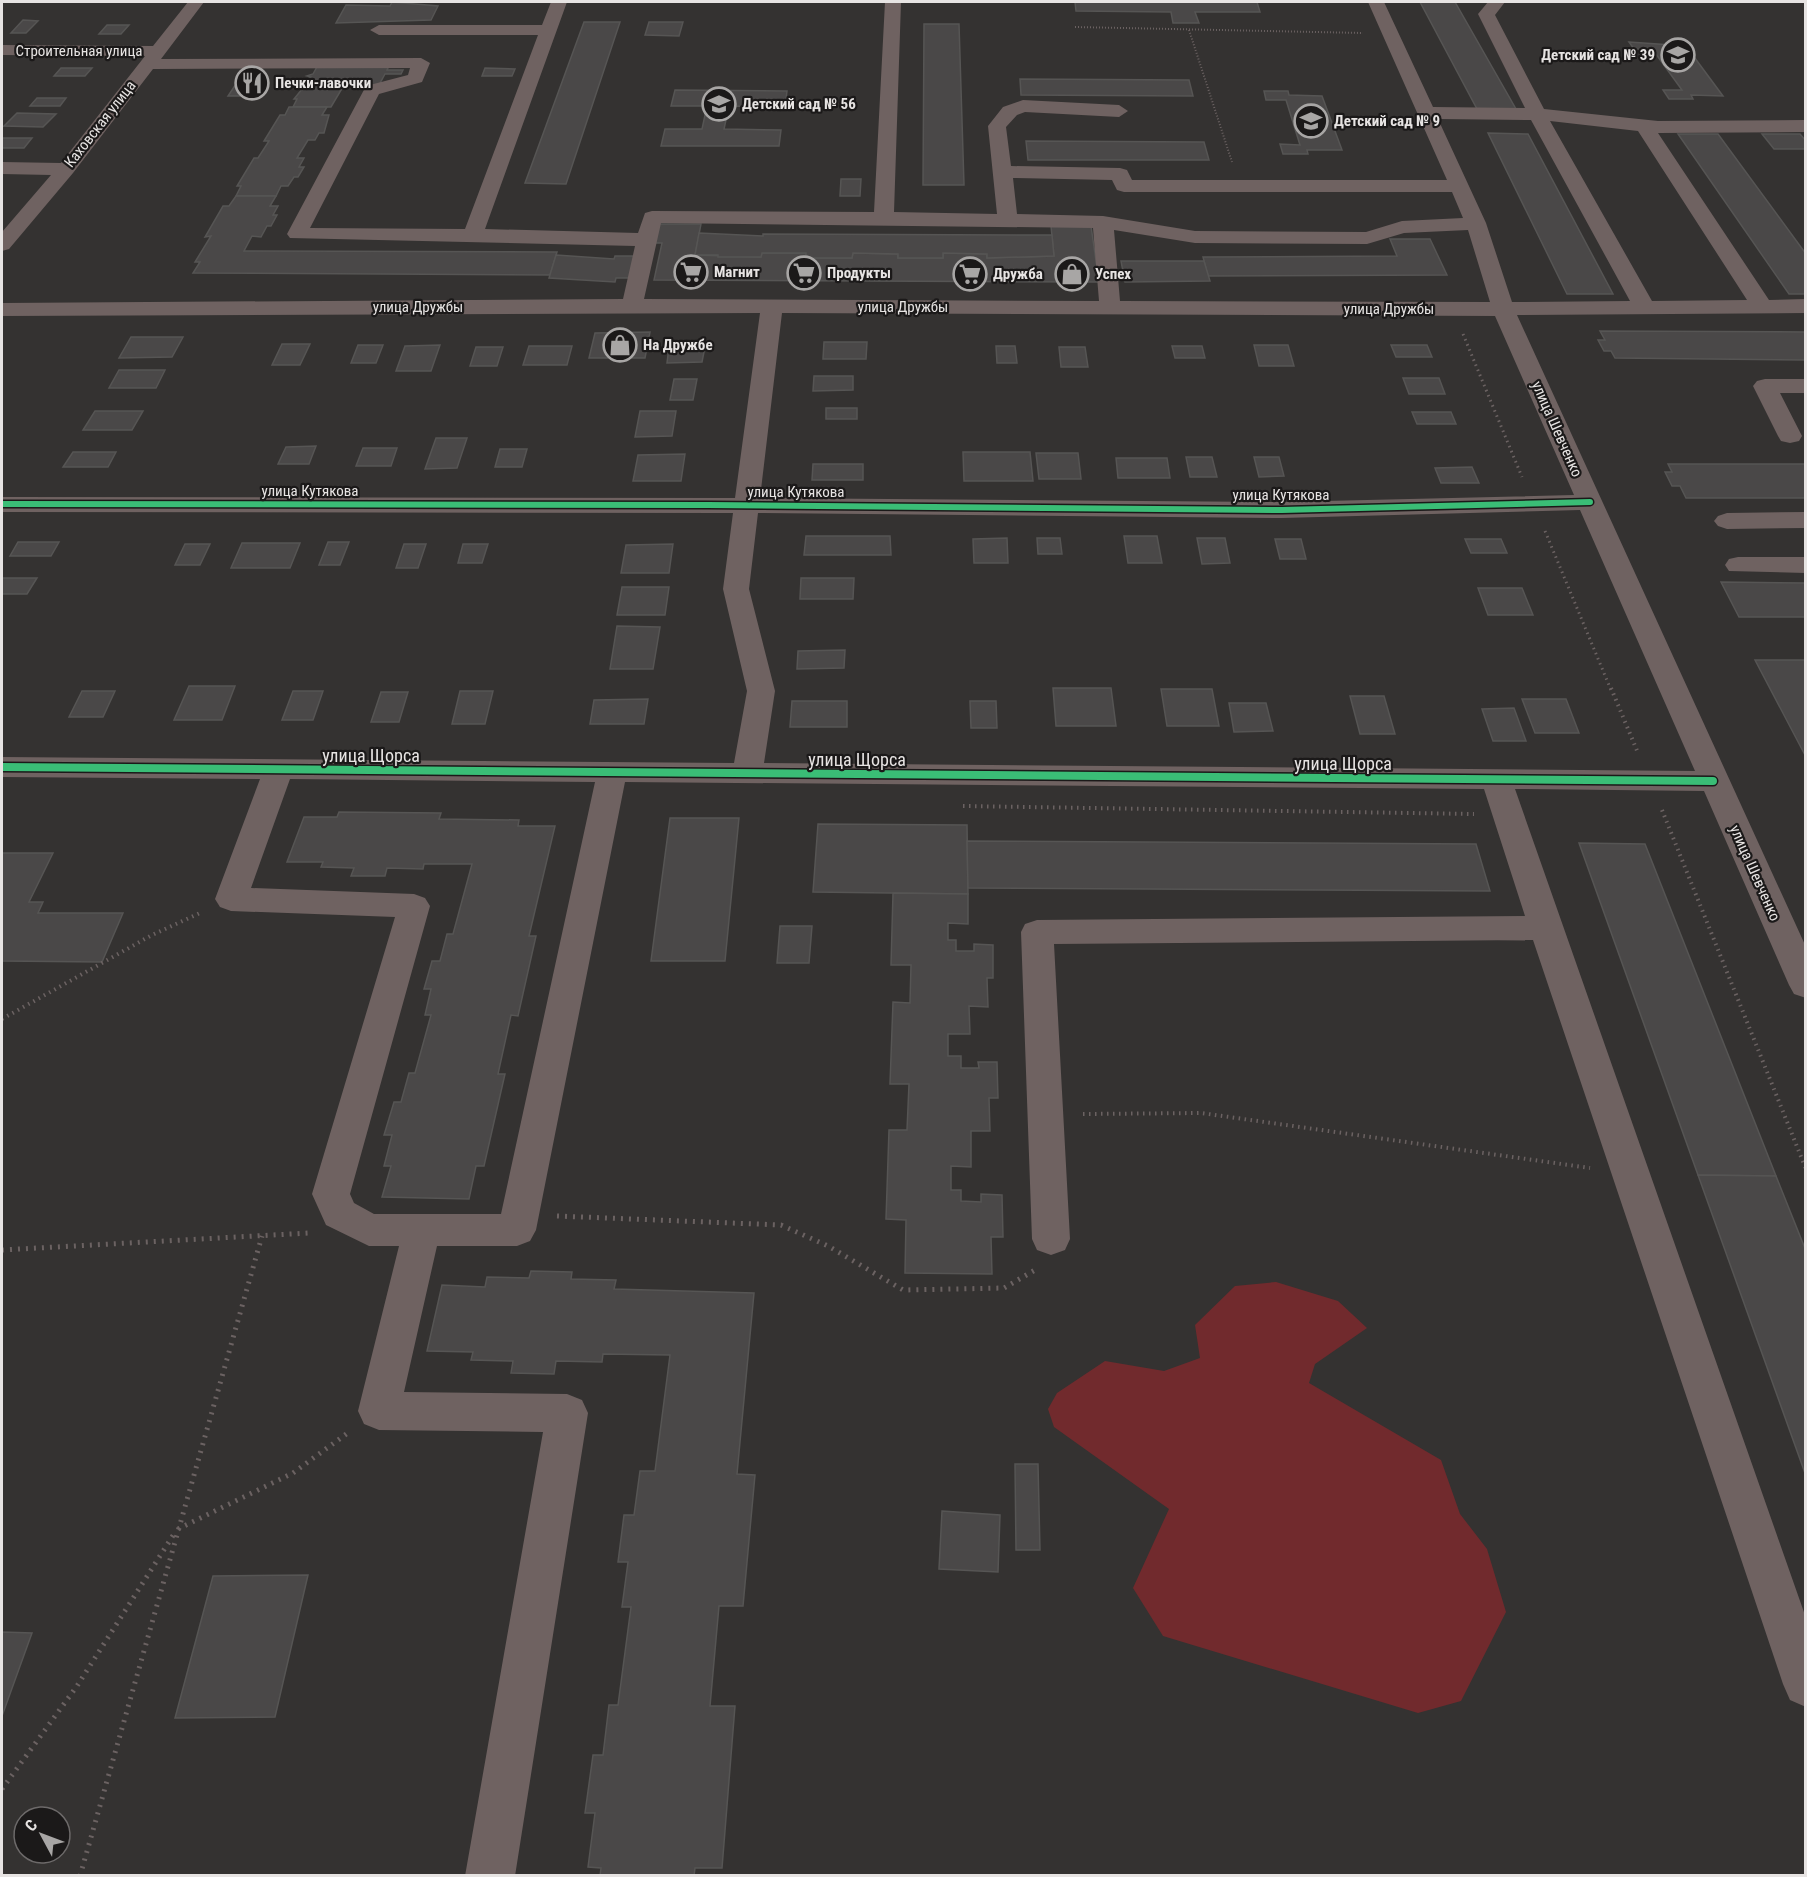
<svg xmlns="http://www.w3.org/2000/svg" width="1807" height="1877" viewBox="0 0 1807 1877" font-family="'Roboto Condensed',sans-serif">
<rect width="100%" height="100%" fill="#343231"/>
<!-- green -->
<polygon fill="#712a2d" points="1276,1282 1338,1301 1367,1328 1315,1364 1309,1383 1441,1460 1460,1514 1487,1549 1506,1612 1461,1701 1418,1713 1163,1636 1133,1588 1169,1509 1054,1427 1048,1409 1057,1393 1105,1361 1164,1371 1200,1358 1195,1325 1235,1286"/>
<!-- building -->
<g fill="#4a4848" stroke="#565554" stroke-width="1.5">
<polygon points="392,2 438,6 431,20 336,23 346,5 390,6"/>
<polygon points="1075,2 1257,2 1260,12 1195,12 1199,23 1173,23 1171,12 1076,11"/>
<polygon points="1420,2 1455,2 1516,109 1477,109"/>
<polygon points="23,20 38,21 26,33 11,33"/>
<polygon points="584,22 620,22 566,184 525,183"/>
<polygon points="649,22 683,22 679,36 645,35"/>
<polygon points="924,24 959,24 964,185 923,185"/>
<polygon points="107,25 129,25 121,34 99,34"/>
<polygon points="1629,42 1686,46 1723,96 1691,95 1693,99 1669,99 1663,90 1682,90 1653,50 1634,49"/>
<polygon points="318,65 389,66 387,70 403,70 401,74 385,74 379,85 344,85 331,107 293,107 297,99 294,99 307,83 303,82 311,77 307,76 313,74"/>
<polygon points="61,68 92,68 85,76 54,76"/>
<polygon points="485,68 515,69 512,76 482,76"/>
<polygon points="242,75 266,75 252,96 228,96"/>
<polygon points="1020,79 1189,80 1193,96 1021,95"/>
<polygon points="675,90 787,91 785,107 729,106 724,129 781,130 779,146 661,146 665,129 702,129 707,106 671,106"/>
<polygon points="1264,91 1288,91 1289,95 1322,96 1342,150 1307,150 1308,154 1283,154 1280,144 1300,145 1286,100 1266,100"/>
<polygon points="37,98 66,98 60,106 30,106"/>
<polygon points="289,107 327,107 322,115 329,115 324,133 319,133 315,140 308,140 297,158 304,158 299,167 304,167 298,177 294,177 288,186 281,186 276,196 236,196 241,186 237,186 254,158 258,158 269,141 264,141 280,115 285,115"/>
<polygon points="17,113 56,114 43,127 4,126"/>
<polygon points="1488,133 1528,134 1613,294 1567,294"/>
<polygon points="1678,134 1718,134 1806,254 1806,294 1789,294"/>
<polygon points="1762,134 1800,134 1806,141 1806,149 1774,149"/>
<polygon points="2,138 32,138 24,148 2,148"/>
<polygon points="1026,141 1204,142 1209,160 1028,160"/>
<polygon points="841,179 861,179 860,196 840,196"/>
<polygon points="236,196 276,196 270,206 278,206 273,215 277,215 271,226 267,226 261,237 252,236 244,251 557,252 550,275 193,273 200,262 195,262 211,236 205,237 223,206 229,206"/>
<polygon points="657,224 701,224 695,255 761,257 762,253 806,253 806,258 852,258 853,253 898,254 898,258 943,258 943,253 987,254 987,258 1054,256 1051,226 1091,226 1099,282 654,280 662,243 652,243"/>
<polygon points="699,233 763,236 763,234 1052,235 1054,256 987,258 987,254 943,253 943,258 898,258 898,254 853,253 852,258 806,258 806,253 762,253 761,257 718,257 718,255 695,255"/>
<polygon points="1390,239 1430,239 1447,275 1208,276 1203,257 1397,256"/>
<polygon points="556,255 614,259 615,256 641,256 636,278 616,278 615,282 549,278"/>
<polygon points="1121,261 1204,261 1210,281 1125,282"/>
<polygon points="1600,331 1806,332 1806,360 1615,358 1611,351 1604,351 1598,340 1605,340"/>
<polygon points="650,332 645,358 589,358 595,333"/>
<polygon points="131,337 183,337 172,357 119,358"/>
<polygon points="824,342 867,342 866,359 823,359"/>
<polygon points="282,344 310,344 300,365 272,365"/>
<polygon points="358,345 383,345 376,363 351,363"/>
<polygon points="440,345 431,371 396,371 405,346"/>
<polygon points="1254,345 1288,345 1294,366 1259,366"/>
<polygon points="1391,345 1427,345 1432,357 1396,357"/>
<polygon points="529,346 572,346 567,365 523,365"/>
<polygon points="996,346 1015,346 1017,363 997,363"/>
<polygon points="1172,346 1202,346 1205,358 1175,358"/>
<polygon points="476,347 503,347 497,366 470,366"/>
<polygon points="669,347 705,347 702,362 667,363"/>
<polygon points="1059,347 1085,347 1088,367 1061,367"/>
<polygon points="119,370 165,370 156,388 109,388"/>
<polygon points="814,376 853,376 853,390 813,391"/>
<polygon points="1403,378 1439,378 1445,394 1409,394"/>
<polygon points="674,379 697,379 693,400 670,400"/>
<rect x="826" y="408" width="31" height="11"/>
<polygon points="95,411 143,411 132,430 83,430"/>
<polygon points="640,411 676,411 672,436 635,437"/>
<polygon points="1412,412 1451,412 1456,424 1417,424"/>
<polygon points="436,438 467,438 457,468 425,469"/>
<polygon points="316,446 309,464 278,464 286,447"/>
<polygon points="363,448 397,448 391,466 356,466"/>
<polygon points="500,449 527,449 522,467 495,467"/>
<polygon points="73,452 116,452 108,467 63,467"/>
<polygon points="963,452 1030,452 1033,481 964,481"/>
<polygon points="1036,453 1078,453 1081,479 1039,479"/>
<polygon points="685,454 681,481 633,481 638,455"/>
<polygon points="1186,457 1212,457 1217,477 1190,477"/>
<polygon points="1254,457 1279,457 1284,476 1259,477"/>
<polygon points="1116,458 1167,458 1170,478 1118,478"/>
<polygon points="813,464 863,464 863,480 812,480"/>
<polygon points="1668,464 1806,464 1806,498 1686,498 1680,486 1672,486 1665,472 1672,472"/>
<polygon points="1472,467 1479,483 1441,483 1435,468"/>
<polygon points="806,536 890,536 891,555 804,555"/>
<polygon points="1124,536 1157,536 1162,563 1128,563"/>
<polygon points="1007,538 1008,563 974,563 973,539"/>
<polygon points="1037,538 1060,538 1062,554 1038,554"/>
<polygon points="1197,538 1225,538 1230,563 1202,564"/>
<polygon points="1275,539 1301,539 1306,559 1280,559"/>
<polygon points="1465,539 1501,539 1507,553 1471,553"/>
<polygon points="18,542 59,542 51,556 10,556"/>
<polygon points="328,542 349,542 340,565 319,565"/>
<polygon points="242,543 300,543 290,568 231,568"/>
<polygon points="185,544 210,544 200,565 175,565"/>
<polygon points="404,544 426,544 418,568 396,568"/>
<polygon points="463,544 488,544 482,563 458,563"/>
<polygon points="673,544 669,573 621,573 626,545"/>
<polygon points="2,578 37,578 27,594 2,594"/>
<polygon points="801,578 854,578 853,599 800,599"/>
<polygon points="1721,582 1806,583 1806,617 1739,617"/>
<polygon points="622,587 669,587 665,615 617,615"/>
<polygon points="1478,588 1522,588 1533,615 1488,615"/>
<polygon points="617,626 660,627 653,669 610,669"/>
<polygon points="845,650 844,668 797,669 798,651"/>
<polygon points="1755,660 1806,660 1806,757"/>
<polygon points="189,686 235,686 222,720 174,720"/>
<polygon points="1053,688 1111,688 1116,726 1056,726"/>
<polygon points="1161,689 1212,689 1219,726 1167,726"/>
<polygon points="82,691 115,691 103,717 69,717"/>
<polygon points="293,691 323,691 313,720 282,720"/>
<polygon points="460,691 493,691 485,724 452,724"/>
<polygon points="381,692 408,692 399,722 371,722"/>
<polygon points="1350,696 1384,696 1395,734 1360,734"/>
<polygon points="648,699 644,724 590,724 594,700"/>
<polygon points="1522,699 1566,699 1579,733 1535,733"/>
<polygon points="792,701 847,701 847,727 790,727"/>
<polygon points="970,701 996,701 997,728 971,728"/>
<polygon points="1229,703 1266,703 1273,731 1234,732"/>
<polygon points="1514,708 1526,741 1493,741 1482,709"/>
<polygon points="339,812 441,813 439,819 519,820 518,826 555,826 529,936 536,936 518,1016 511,1015 498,1074 505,1074 484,1166 476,1166 469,1199 382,1197 391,1166 384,1166 392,1135 384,1135 394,1102 401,1102 409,1073 415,1073 431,1015 425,1015 431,989 424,989 432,961 440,961 447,934 453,934 472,864 424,864 423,869 387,868 385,876 351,876 354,868 321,867 323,862 287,862 304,817 337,817"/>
<polygon points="670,818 739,818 725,961 651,961"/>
<polygon points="818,824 967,825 968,894 813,892"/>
<polygon points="967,841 1476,844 1490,891 968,888"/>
<polygon points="1579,843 1645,844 1776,1176 1698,1175"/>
<polygon points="2,853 53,853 29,902 43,902 38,913 123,913 102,962 2,961"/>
<polygon points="893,893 968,894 968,924 948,923 948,940 956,940 956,951 974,951 974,944 993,945 993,978 987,978 988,1007 969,1006 970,1034 948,1034 948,1056 961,1056 961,1068 979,1068 978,1062 997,1062 998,1098 989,1098 990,1131 971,1131 971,1167 951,1166 951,1190 961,1190 961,1201 981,1202 981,1194 1002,1195 1003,1237 991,1237 992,1274 905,1273 906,1220 886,1219 889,1130 907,1130 909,1084 890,1084 893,1002 910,1003 911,965 891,965"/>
<polygon points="780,926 812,926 809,963 777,963"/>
<polygon points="1698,1175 1776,1176 1806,1251 1806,1476"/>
<polygon points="531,1271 572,1272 571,1279 616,1280 614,1289 754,1293 737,1474 755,1475 743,1606 719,1606 710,1706 735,1706 722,1868 695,1868 694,1876 600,1876 601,1868 588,1867 595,1813 585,1813 593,1755 603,1755 609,1705 618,1705 631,1607 622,1607 628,1562 618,1562 624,1515 634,1515 640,1471 655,1471 670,1355 603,1354 602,1362 556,1361 554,1374 511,1373 513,1361 471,1360 473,1352 427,1351 442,1285 485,1287 487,1277 529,1278"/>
<polygon points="1015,1464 1038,1464 1040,1550 1016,1550"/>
<polygon points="942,1511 1000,1515 998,1572 939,1569"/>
<polygon points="308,1575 275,1717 175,1718 213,1576"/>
<polygon points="2,1632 32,1633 2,1716"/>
</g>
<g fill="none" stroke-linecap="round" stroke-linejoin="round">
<!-- path-far3 -->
<g stroke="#6b6262" stroke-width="2" stroke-dasharray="1 2" stroke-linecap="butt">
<polyline points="1075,27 1363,33"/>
<polyline points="1189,30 1232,162"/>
</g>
<!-- path-far2 -->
<g stroke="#6b6262" stroke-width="3" stroke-dasharray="1.5 4" stroke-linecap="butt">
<polyline points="1463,334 1522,477"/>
<polyline points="1545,531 1611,690"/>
</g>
<!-- path-far1 -->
<g stroke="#6b6262" stroke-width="4" stroke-dasharray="1.5 4.5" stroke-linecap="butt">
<polyline points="1611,688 1638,753"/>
<polyline points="963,806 1474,814"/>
<polyline points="1662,810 1806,1169"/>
<polyline points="2,1019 152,935 202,912"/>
<polyline points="1083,1114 1201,1113 1590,1168"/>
</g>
<!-- path -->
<g stroke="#6b6262" stroke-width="5" stroke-dasharray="2 6" stroke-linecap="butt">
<polyline points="557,1216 781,1225 828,1246 903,1290 1004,1288 1035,1270"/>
<polyline points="2,1250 309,1233"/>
<polyline points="178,1529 293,1473 349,1432"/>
<polyline points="2,1789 77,1686 174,1534"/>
<polyline points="80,1876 262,1236"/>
</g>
<!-- minor -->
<g fill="#6f6261" fill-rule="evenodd">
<path d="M188 2H204L161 59 421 58 430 63 422 82 379 94 310 228 465 229 538 35H379L370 30 379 25H542L551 2H567L485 229 638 233 645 213 652 211 874 212 885 2H901L894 212 997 214 988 126 1003 107 1023 100 1119 105 1128 111 1119 117 1025 112 1017 115 1006 127 1011 166 1120 168 1127 170 1132 180H1447L1368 2H1384L1433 107 1525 108 1478 14 1488 2H1505L1495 15 1544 109 1658 121 1806 120V132L1658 133 1769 300 1806 299V313L1517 315 1806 947V998L1794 994 1789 985 1704 791 1515 789 1806 1618V1707L1790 1700 1783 1684 1533 940 1054 944 1070 1239 1065 1250 1051 1255 1037 1250 1032 1239 1021 932 1025 924 1037 920 1525 916 1484 789 625 782 536 1230 530 1241 517 1246H437L404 1392 567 1394 582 1400 588 1413 515 1876H465L543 1432 379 1430 364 1424 358 1411 399 1246H369L326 1225 312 1194 395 917 231 911 220 907 215 899 260 779 2 777V757L734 763 747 691 723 589 733 513 2 512V497L735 498 760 313 2 316V303L623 299 635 246 290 238 287 234 366 86 408 75 410 68 153 69 73 173 9 249 2 251V232L51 175 2 174V162L61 163 145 56 2 55V45L153 46ZM1438 119 1531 120 1630 301 1512 302 1486 223ZM1550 121 1638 131 1747 300 1652 301ZM1013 178 1112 180 1117 190 1124 192H1452L1463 218 1402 221 1366 232 1195 231 1103 216 1017 214ZM661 223 1093 228 1099 301 644 299ZM1114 230 1195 243 1367 244 1404 233 1468 230 1490 302 1120 301ZM782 313 1495 316 1574 495 1282 502 760 498ZM1580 510 1695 771 764 763 775 691 749 589 758 513 1282 518ZM290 779 595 782 501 1214H374L354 1203 350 1194 430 906 425 898 414 894 251 888Z"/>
<polygon points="1765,379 1806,379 1806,393 1780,393 1802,436 1799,441 1790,443 1781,441 1778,436 1753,386 1757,381"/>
<polygon points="1806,512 1806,528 1727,529 1718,526 1714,521 1718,516 1727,513"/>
<polygon points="1738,557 1806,557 1806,573 1729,571 1725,565 1729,559"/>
</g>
<defs>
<polyline id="cycleway-far1" points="2,504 708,505 1282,510 1590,502"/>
<polyline id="cycleway" points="2,767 1713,781"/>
</defs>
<!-- cycleway-far1 casing -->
<use href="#cycleway-far1" stroke="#1b1919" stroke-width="9"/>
<!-- cycleway casing -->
<use href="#cycleway" stroke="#1b1919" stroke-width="11"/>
<!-- cycleway-far1 -->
<use href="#cycleway-far1" stroke="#3abd76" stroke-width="6"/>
<!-- cycleway -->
<use href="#cycleway" stroke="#3abd76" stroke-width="8"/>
</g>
<!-- icons -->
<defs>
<symbol id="school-ring" viewBox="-11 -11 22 22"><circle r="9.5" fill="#1b1919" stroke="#a8a6a5" stroke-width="1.5"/><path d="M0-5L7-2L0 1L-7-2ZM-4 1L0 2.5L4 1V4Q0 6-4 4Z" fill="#a8a6a5"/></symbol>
<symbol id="restaurant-ring" viewBox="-11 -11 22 22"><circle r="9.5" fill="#1b1919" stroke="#a8a6a5" stroke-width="1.5"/><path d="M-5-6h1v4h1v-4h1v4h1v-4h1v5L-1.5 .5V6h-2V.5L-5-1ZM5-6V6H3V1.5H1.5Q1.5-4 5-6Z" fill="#a8a6a5"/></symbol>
<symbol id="supermarket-ring" viewBox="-11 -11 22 22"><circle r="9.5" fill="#1b1919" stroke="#a8a6a5" stroke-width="1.5"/><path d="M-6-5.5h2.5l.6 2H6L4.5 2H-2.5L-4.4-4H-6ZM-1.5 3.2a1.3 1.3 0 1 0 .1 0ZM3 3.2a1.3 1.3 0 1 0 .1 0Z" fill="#a8a6a5"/></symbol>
<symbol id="shop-ring" viewBox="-11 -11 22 22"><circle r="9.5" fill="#1b1919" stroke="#a8a6a5" stroke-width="1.5"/><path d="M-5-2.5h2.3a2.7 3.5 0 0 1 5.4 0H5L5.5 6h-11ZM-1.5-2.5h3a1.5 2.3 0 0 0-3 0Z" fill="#a8a6a5"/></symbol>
</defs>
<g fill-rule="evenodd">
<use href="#school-ring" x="1659" y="36" width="38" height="38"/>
<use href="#restaurant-ring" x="233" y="64" width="38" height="38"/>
<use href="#school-ring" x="700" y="85" width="38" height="38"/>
<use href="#school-ring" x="1292" y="102" width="38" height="38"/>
<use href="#supermarket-ring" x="672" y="253" width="38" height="38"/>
<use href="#supermarket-ring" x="785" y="254" width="38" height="38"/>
<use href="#supermarket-ring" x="951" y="255" width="38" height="38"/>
<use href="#shop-ring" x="1053" y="255" width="38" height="38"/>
<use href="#shop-ring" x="601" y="326" width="38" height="38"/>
</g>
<g text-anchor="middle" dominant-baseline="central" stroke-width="4.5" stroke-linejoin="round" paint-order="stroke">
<!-- far-street labels -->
<g font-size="15" fill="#e7e4e3" stroke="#1b1919">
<text x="79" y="51">Строительная улица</text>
<text transform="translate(100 124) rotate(-52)">Каховская улица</text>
<text x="418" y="307">улица Дружбы</text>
<text x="903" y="307">улица Дружбы</text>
<text x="1389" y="309">улица Дружбы</text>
<text transform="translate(1557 429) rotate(66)">улица Шевченко</text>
<text x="310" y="491">улица Кутякова</text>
<text x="796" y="492">улица Кутякова</text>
<text x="1281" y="495">улица Кутякова</text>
<text transform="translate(1755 873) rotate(66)">улица Шевченко</text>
</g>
<!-- far-poi labels -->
<g font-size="15" font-weight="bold" fill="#e7e4e3" stroke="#1b1919" text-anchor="start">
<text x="1655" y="55" text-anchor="end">Детский сад № 39</text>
<text x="275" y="83">Печки-лавочки</text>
<text x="742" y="104">Детский сад № 56</text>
<text x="1334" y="121">Детский сад № 9</text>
<text x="714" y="272">Магнит</text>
<text x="827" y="273">Продукты</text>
<text x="993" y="274">Дружба</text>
<text x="1095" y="274">Успех</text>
<text x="643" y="345">На Дружбе</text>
</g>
<!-- street labels -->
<g font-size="18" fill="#e7e4e3" stroke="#1b1919">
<text x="371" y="755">улица Щорса</text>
<text x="857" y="759">улица Щорса</text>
<text x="1343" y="763">улица Щорса</text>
</g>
</g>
<!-- border -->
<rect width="1807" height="1877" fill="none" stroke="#e7e4e3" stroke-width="6"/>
<!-- north arrow -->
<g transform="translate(42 1835) rotate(311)"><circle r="28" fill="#1b1919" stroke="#6d6a6a" stroke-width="1.5"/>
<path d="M0-4.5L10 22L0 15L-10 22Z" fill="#a8a6a5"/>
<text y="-9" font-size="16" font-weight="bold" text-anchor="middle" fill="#e7e4e3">С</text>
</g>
</svg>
